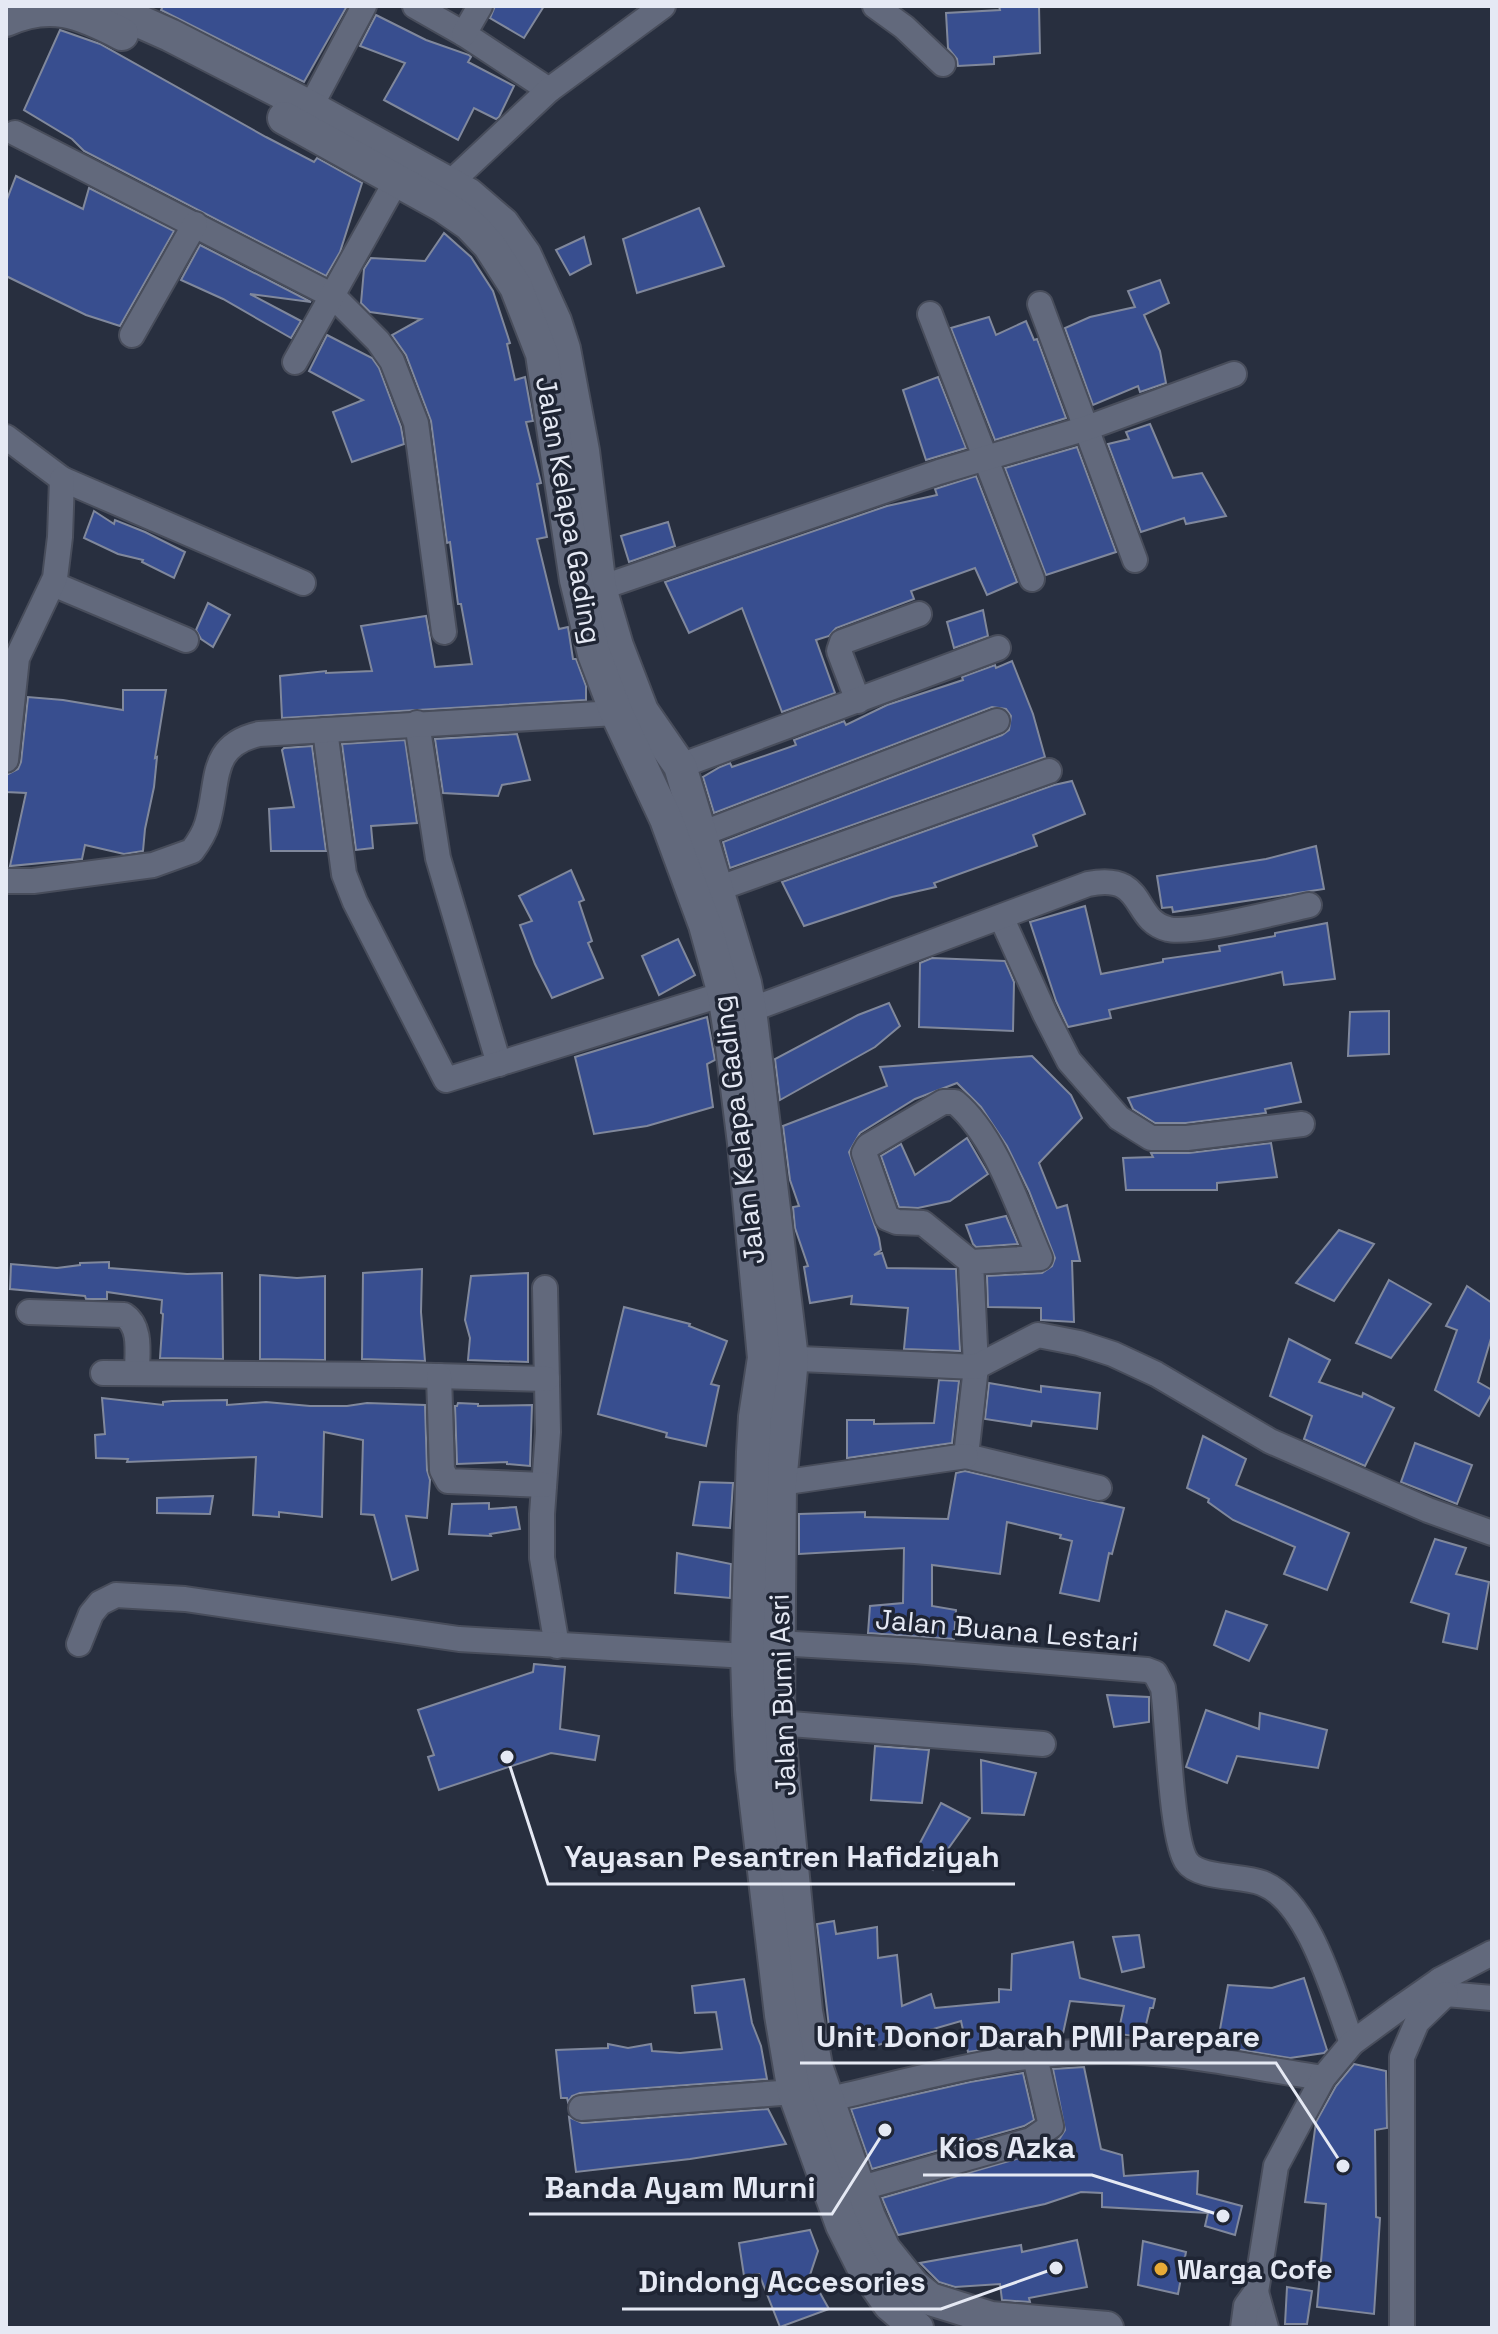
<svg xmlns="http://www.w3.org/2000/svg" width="1498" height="2334" viewBox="0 0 1498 2334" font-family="'Space Grotesk',sans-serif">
<rect width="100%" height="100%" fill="#282f3f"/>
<!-- building -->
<g fill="#384e8f" stroke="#80889c" stroke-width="2">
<polygon points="163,6 347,6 304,82 161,10"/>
<polygon points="495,6 544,6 524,38 490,18"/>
<polygon points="999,6 1039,6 1040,53 994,57 994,64 958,66 957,59 948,48 946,13 1000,10"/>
<polygon points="376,15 426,40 469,55 471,57 468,62 514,86 499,117 496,119 474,108 458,140 384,100 405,63 360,46"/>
<polygon points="60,30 100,44 266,137 314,162 317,158 362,183 340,252 326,276 84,151 72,139 24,110"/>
<polygon points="16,176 83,209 89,188 174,231 120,326 86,315 6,276 6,202"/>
<polygon points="699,208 724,266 637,293 623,239"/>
<polygon points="444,233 471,257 493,291 510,343 507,344 515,380 525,377 533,421 526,422 541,483 537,484 547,537 537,539 559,629 568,627 573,659 576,659 586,686 586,700 282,718 280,676 326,671 326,673 372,671 361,626 426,616 435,667 472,664 461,604 458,604 450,542 447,543 431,421 406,355 392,335 421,319 370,312 361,303 364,269 371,258 425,261"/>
<polygon points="584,237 591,264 570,275 556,250"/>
<polygon points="200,245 311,302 250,294 301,321 291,338 223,299 181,280"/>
<polygon points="1160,280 1169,303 1144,315 1160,351 1166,383 1140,392 1138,386 1093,405 1065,328 1090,317 1135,307 1128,291"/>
<polygon points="989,317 996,335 1026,321 1034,340 1037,339 1066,418 995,440 951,328"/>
<polygon points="327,335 372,358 379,368 401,427 404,444 352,462 333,412 363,400 309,371"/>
<polygon points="938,377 966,448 926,460 903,390"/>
<polygon points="1150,424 1173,478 1202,473 1226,516 1186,524 1184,518 1141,532 1108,444 1129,439 1126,432"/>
<polygon points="1077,447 1116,552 1046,575 1005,468"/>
<polygon points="976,476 1017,582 987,595 975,568 911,591 914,599 836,628 829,636 816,640 835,693 782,712 742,608 689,633 665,582 887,506 937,495 935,489"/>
<polygon points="94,511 114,524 115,520 145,532 185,552 174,578 142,562 143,560 118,554 84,538"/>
<polygon points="668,522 675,546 629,562 621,536"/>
<polygon points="208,603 230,615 213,647 201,639 196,630"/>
<polygon points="983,610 988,636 954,648 947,622"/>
<polygon points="1012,661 1033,714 1045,757 730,868 723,842 1002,735 1009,730 1011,716 1006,709 992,707 714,813 703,777 720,767 730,763 732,767 796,745 794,740 844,721 846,725 887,705 963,680 962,677 995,665 996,668"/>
<polygon points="123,690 166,690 155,758 157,757 154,787 145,829 143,851 124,854 85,845 82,859 10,866 26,793 6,792 6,775 18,769 21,762 28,697 63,700 123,710"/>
<polygon points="517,734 530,780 502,785 498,796 443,793 435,739"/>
<polygon points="405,740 417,823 371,826 373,848 356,850 342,744"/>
<polygon points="312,746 326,851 271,851 269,809 294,807 282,750 284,748"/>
<polygon points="1072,781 1085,814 1033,835 1037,846 934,883 936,887 892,897 804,926 782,882 1054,785"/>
<polygon points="1316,846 1324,889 1173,912 1172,907 1162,908 1157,876 1266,859"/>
<polygon points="571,870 584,900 579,902 592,941 588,943 603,978 552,998 535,964 520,925 532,921 519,896"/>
<polygon points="1085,906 1101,974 1163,962 1163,959 1220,951 1219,946 1275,936 1275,933 1327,923 1335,979 1284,985 1282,972 1109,1010 1111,1018 1068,1027 1056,1001 1030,922"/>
<polygon points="678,939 695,975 659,995 642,956"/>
<polygon points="932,958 1005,961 1014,982 1013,1031 919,1027 920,963"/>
<polygon points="889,1003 900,1026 875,1047 780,1100 775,1059 858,1015"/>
<polygon points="1389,1011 1389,1054 1348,1056 1350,1012"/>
<polygon points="707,1017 715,1060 707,1064 713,1107 647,1126 594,1134 575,1057"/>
<polygon points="1032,1056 1071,1095 1082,1118 1039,1163 1057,1208 1067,1205 1074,1234 1080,1261 1072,1261 1074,1322 1041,1320 1041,1308 988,1307 987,1276 1042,1273 1052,1266 1055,1258 1029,1191 1007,1146 981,1107 957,1083 915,1099 860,1133 849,1152 879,1238 881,1250 874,1255 882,1253 887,1268 956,1269 960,1351 904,1349 908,1308 851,1304 852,1296 810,1303 804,1267 808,1266 795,1228 793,1207 799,1206 790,1180 783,1126 887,1086 880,1067"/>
<polygon points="1291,1063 1301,1102 1265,1109 1266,1113 1186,1123 1155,1123 1133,1109 1128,1098"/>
<polygon points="967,1138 988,1174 950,1201 918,1208 899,1207 881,1156 901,1144 915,1175"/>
<polygon points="1271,1143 1277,1177 1217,1183 1217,1190 1126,1190 1123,1158 1153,1157 1151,1153 1189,1153"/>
<polygon points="1006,1216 1018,1244 976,1247 973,1244 966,1225"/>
<polygon points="1339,1230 1374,1244 1334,1301 1296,1283"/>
<polygon points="109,1262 109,1268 187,1274 222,1273 223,1359 160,1358 163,1314 161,1313 162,1300 107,1292 107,1299 86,1299 85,1296 10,1289 11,1264 57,1268 80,1265 80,1263"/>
<polygon points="422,1269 421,1312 425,1361 362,1359 363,1273"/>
<polygon points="528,1273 528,1362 468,1360 470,1338 465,1320 471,1276"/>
<polygon points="260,1275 297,1278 325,1276 325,1360 260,1359"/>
<polygon points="1389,1280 1431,1304 1391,1358 1356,1343"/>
<polygon points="1467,1286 1492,1303 1492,1335 1478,1382 1492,1390 1492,1393 1479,1416 1435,1390 1457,1330 1446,1326"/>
<polygon points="624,1307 690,1324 689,1326 727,1341 711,1384 719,1386 706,1446 666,1437 667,1433 598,1414"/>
<polygon points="1289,1339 1330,1360 1319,1382 1362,1397 1363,1393 1394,1408 1365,1466 1304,1439 1312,1416 1270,1396"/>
<polygon points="939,1380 959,1381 952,1443 847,1458 847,1420 874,1420 874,1424 934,1423"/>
<polygon points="989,1383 1041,1392 1041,1386 1100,1393 1097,1429 1032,1421 1031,1426 985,1419"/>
<polygon points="102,1398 163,1405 163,1402 172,1401 227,1400 227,1405 266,1402 310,1406 347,1406 367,1403 425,1405 427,1470 430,1480 427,1518 406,1516 418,1570 392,1580 374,1515 361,1514 363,1440 324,1432 322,1517 279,1512 279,1517 253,1515 256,1457 127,1462 128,1459 96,1458 95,1435 105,1434"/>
<polygon points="458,1403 478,1404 478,1406 532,1405 530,1466 507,1464 507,1462 457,1464 455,1406 457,1406"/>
<polygon points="1203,1436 1246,1459 1236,1485 1349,1533 1327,1590 1284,1574 1295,1547 1233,1520 1208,1502 1209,1499 1187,1488"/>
<polygon points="1415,1443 1472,1465 1457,1504 1401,1482"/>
<polygon points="965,1471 1124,1508 1112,1554 1109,1553 1099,1601 1060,1593 1072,1541 1060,1538 1061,1535 1007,1522 1000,1574 932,1565 932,1606 956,1610 954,1639 868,1633 870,1606 903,1603 904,1548 799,1554 799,1514 865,1512 865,1517 948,1519 956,1473"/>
<polygon points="700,1482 733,1483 730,1528 693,1525"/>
<polygon points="213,1496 210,1514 157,1513 157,1498"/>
<polygon points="489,1503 489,1509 516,1507 520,1529 490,1534 491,1536 449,1534 452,1504"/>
<polygon points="1435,1539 1466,1548 1456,1574 1489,1582 1477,1649 1443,1642 1449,1614 1411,1602"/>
<polygon points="677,1553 731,1564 730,1598 675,1593"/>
<polygon points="1226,1611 1267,1625 1249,1661 1214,1645"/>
<polygon points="534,1664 565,1667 560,1729 599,1736 595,1760 551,1753 439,1790 428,1757 434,1755 418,1710 533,1672"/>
<polygon points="1107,1695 1149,1697 1149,1722 1114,1727"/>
<polygon points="1206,1710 1259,1729 1260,1713 1327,1730 1318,1768 1237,1756 1227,1783 1186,1767"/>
<polygon points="875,1746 929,1750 922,1803 871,1800"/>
<polygon points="981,1760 1036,1773 1024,1815 982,1813"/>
<polygon points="941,1803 970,1818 933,1870 912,1858"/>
<polygon points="834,1921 836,1934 877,1927 878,1958 897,1955 902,2006 931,1994 935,2008 999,2002 999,1989 1011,1990 1012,1954 1073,1942 1080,1978 1155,1999 1153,2008 1150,2008 1143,2037 1118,2034 1124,2006 1070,2001 1062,2038 968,2052 961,2021 871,2047 867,2032 831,2044 817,1924"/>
<polygon points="1139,1935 1144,1967 1122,1972 1113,1937"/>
<polygon points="1304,1978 1327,2050 1324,2053 1290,2058 1217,2046 1228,1985 1272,1988"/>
<polygon points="744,1979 752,2023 761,2046 767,2079 580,2093 572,2096 568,2102 567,2098 561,2098 556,2050 608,2048 608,2044 628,2048 651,2044 652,2051 680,2053 722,2049 716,2012 695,2013 692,1986"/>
<polygon points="1354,2064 1386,2071 1387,2128 1375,2130 1376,2217 1380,2218 1374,2314 1317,2307 1326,2204 1305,2202 1316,2122 1336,2086"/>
<polygon points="1084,2067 1101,2149 1122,2155 1124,2176 1198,2171 1197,2194 1242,2206 1235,2235 1205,2226 1208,2213 1102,2207 1102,2193 1081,2192 1045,2204 898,2235 882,2198 1040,2152 1060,2138 1065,2130 1053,2069"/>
<polygon points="1023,2073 1034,2120 1024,2126 872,2169 851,2109 970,2082"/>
<polygon points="768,2109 786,2144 690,2159 576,2172 569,2117 582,2123"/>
<polygon points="810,2230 818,2251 810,2275 829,2309 780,2327 759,2274 744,2276 739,2243"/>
<polygon points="1077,2240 1087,2287 1029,2298 1030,2302 1002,2300 1000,2284 955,2287 939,2282 920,2263 1021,2245 1022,2252"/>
<polygon points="1143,2241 1186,2252 1178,2294 1138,2285"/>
<polygon points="1287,2287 1312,2291 1307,2324 1285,2324"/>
</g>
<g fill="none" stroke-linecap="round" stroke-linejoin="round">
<defs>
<g id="street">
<polyline points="415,6 464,34 549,90"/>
<polyline points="875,6 904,27 943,64"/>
<polyline points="464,34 480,6"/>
<polyline points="303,121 364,6"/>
<polyline points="15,133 333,296 378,341 392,361 416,423 444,632"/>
<polyline points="449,184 549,90 663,6"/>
<polyline points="1040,304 1135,560"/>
<polyline points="930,314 1032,579"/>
<polyline points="132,335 195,224"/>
<polyline points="295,362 404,167"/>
<polyline points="6,437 62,479 303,583"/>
<polyline points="53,584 186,640"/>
<polyline points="600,588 939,472 1087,428 1234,374"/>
<polyline points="858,701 839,651 842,642 919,614"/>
<polyline points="417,723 438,858 499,1064"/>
<polyline points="325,730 344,874 355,902 446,1080 724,994"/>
<polyline points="6,760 17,658 55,578 60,537 62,479"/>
<polyline points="680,766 998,648"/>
<polyline points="701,834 997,721"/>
<path d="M6 881H33L153 865 192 851C198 843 204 834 207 824 220 783 207 746 259 734L633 712"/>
<polyline points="717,889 1049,771"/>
<polyline points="1002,919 1045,1014 1069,1061 1119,1118 1151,1138 1187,1138 1302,1124"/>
<path d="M750 1010 1088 884C1147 872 1131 920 1168 929 1190 935 1281 911 1309 905"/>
<path d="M971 1262 1040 1258C1019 1210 996 1136 955 1102H943L868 1146 864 1153 887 1218 897 1222 923 1223 971 1262 976 1367 966 1456 1099 1488"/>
<polyline points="545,1288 548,1432 542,1514 542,1558 557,1646"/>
<path d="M29 1312 124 1315C142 1327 137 1353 137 1373"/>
<polyline points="778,1358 976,1367 1038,1335 1079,1343 1113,1354 1156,1374 1270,1441 1428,1510 1492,1533"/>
<polyline points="103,1373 400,1375 547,1379"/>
<polyline points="439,1376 442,1470 448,1481 544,1485"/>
<polyline points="780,1483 966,1456"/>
<path d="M777 1643 915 1651 1147 1670 1155 1673 1163 1688C1168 1722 1171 1841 1187 1862 1199 1879 1242 1875 1262 1883 1310 1901 1335 1999 1352 2043"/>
<polyline points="79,1644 91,1614 100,1603 116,1595 185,1599 459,1639 747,1656"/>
<polyline points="778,1723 1043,1744"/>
<polyline points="1440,1980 1446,1994 1492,1998"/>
<path d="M826 2100C918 2079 1015 2050 1110 2051 1181 2051 1253 2068 1323 2078"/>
<polyline points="581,2108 794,2092"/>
<polyline points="858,2189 1031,2140 1051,2126 1035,2057"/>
<polyline points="1256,2292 1266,2328"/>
<polyline points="1243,2328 1246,2306 1256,2292 1276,2166 1323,2078 1352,2043 1397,2010 1440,1980 1492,1953"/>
<polyline points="1402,2328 1402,2057 1417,2022 1446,1994"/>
</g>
<g id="secondary">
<polyline points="105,6 170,35 310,107 468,194 503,224 525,255 555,321 564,349 583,451 600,588 617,646 642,711 680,766 745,983 750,1010 792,1359 780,1483 778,1723 806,2011 816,2066 869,2217 884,2249 914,2286 930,2299 991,2318 1107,2328"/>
<path d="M6 20C50 0 80 12 122 34"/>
<polyline points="284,118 443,206 469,224 489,245 516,287 542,354 576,580 594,654 616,712 666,819 705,925 724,994 731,1039 744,1143 764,1358 755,1417 753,1452 747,1656 749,1715 752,1769 781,2015 794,2092 842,2225 862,2265 889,2304 917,2328"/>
</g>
</defs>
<!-- street casing -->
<use href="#street" stroke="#484d5b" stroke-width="28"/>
<!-- secondary casing -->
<use href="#secondary" stroke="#484d5b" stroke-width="36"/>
<!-- street -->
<use href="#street" stroke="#62697c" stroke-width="24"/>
<!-- secondary -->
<use href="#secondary" stroke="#62697c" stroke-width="32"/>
</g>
<!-- markers -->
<circle fill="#e8ab37" stroke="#1f2534" stroke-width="3" cx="1161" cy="2269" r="8"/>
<g text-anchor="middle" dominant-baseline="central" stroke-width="7" stroke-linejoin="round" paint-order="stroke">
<!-- street labels -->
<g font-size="28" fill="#e5e9f4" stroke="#1f2534">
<text transform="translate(569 510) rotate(80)">Jalan Kelapa Gading</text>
<text transform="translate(738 1130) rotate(-97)">Jalan Kelapa Gading</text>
<text transform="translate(1007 1630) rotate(5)">Jalan Buana Lestari</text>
<text transform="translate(782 1695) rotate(-92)">Jalan Bumi Asri</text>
</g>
<!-- poi labels -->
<g font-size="28" font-weight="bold" fill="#e5e9f4" stroke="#1f2534" text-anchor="start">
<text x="1177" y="2269">Warga Cofe</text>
</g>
</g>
<!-- callouts -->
<path fill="none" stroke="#e5e9f4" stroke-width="3" d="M507 1757L548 1884H1015M1343 2166L1276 2063H800M1223 2216L1092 2175H923M885 2130L832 2214H529M1056 2268L941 2309H622"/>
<g fill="#e5e9f4" stroke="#1f2534" stroke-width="3">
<circle cx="507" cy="1757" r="8"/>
<circle cx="1343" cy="2166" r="8"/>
<circle cx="1223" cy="2216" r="8"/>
<circle cx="885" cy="2130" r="8"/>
<circle cx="1056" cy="2268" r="8"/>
</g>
<g font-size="30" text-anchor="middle" font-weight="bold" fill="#e5e9f4" stroke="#1f2534" stroke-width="7" stroke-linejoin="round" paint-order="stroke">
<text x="782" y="1867">Yayasan Pesantren Hafidziyah</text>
<text x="1038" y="2047">Unit Donor Darah PMI Parepare</text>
<text x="1007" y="2158">Kios Azka</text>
<text x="680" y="2198">Banda Ayam Murni</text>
<text x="782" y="2292">Dindong Accesories</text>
</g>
<!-- border -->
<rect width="1498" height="2334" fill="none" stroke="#e5e9f4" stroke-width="16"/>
</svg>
